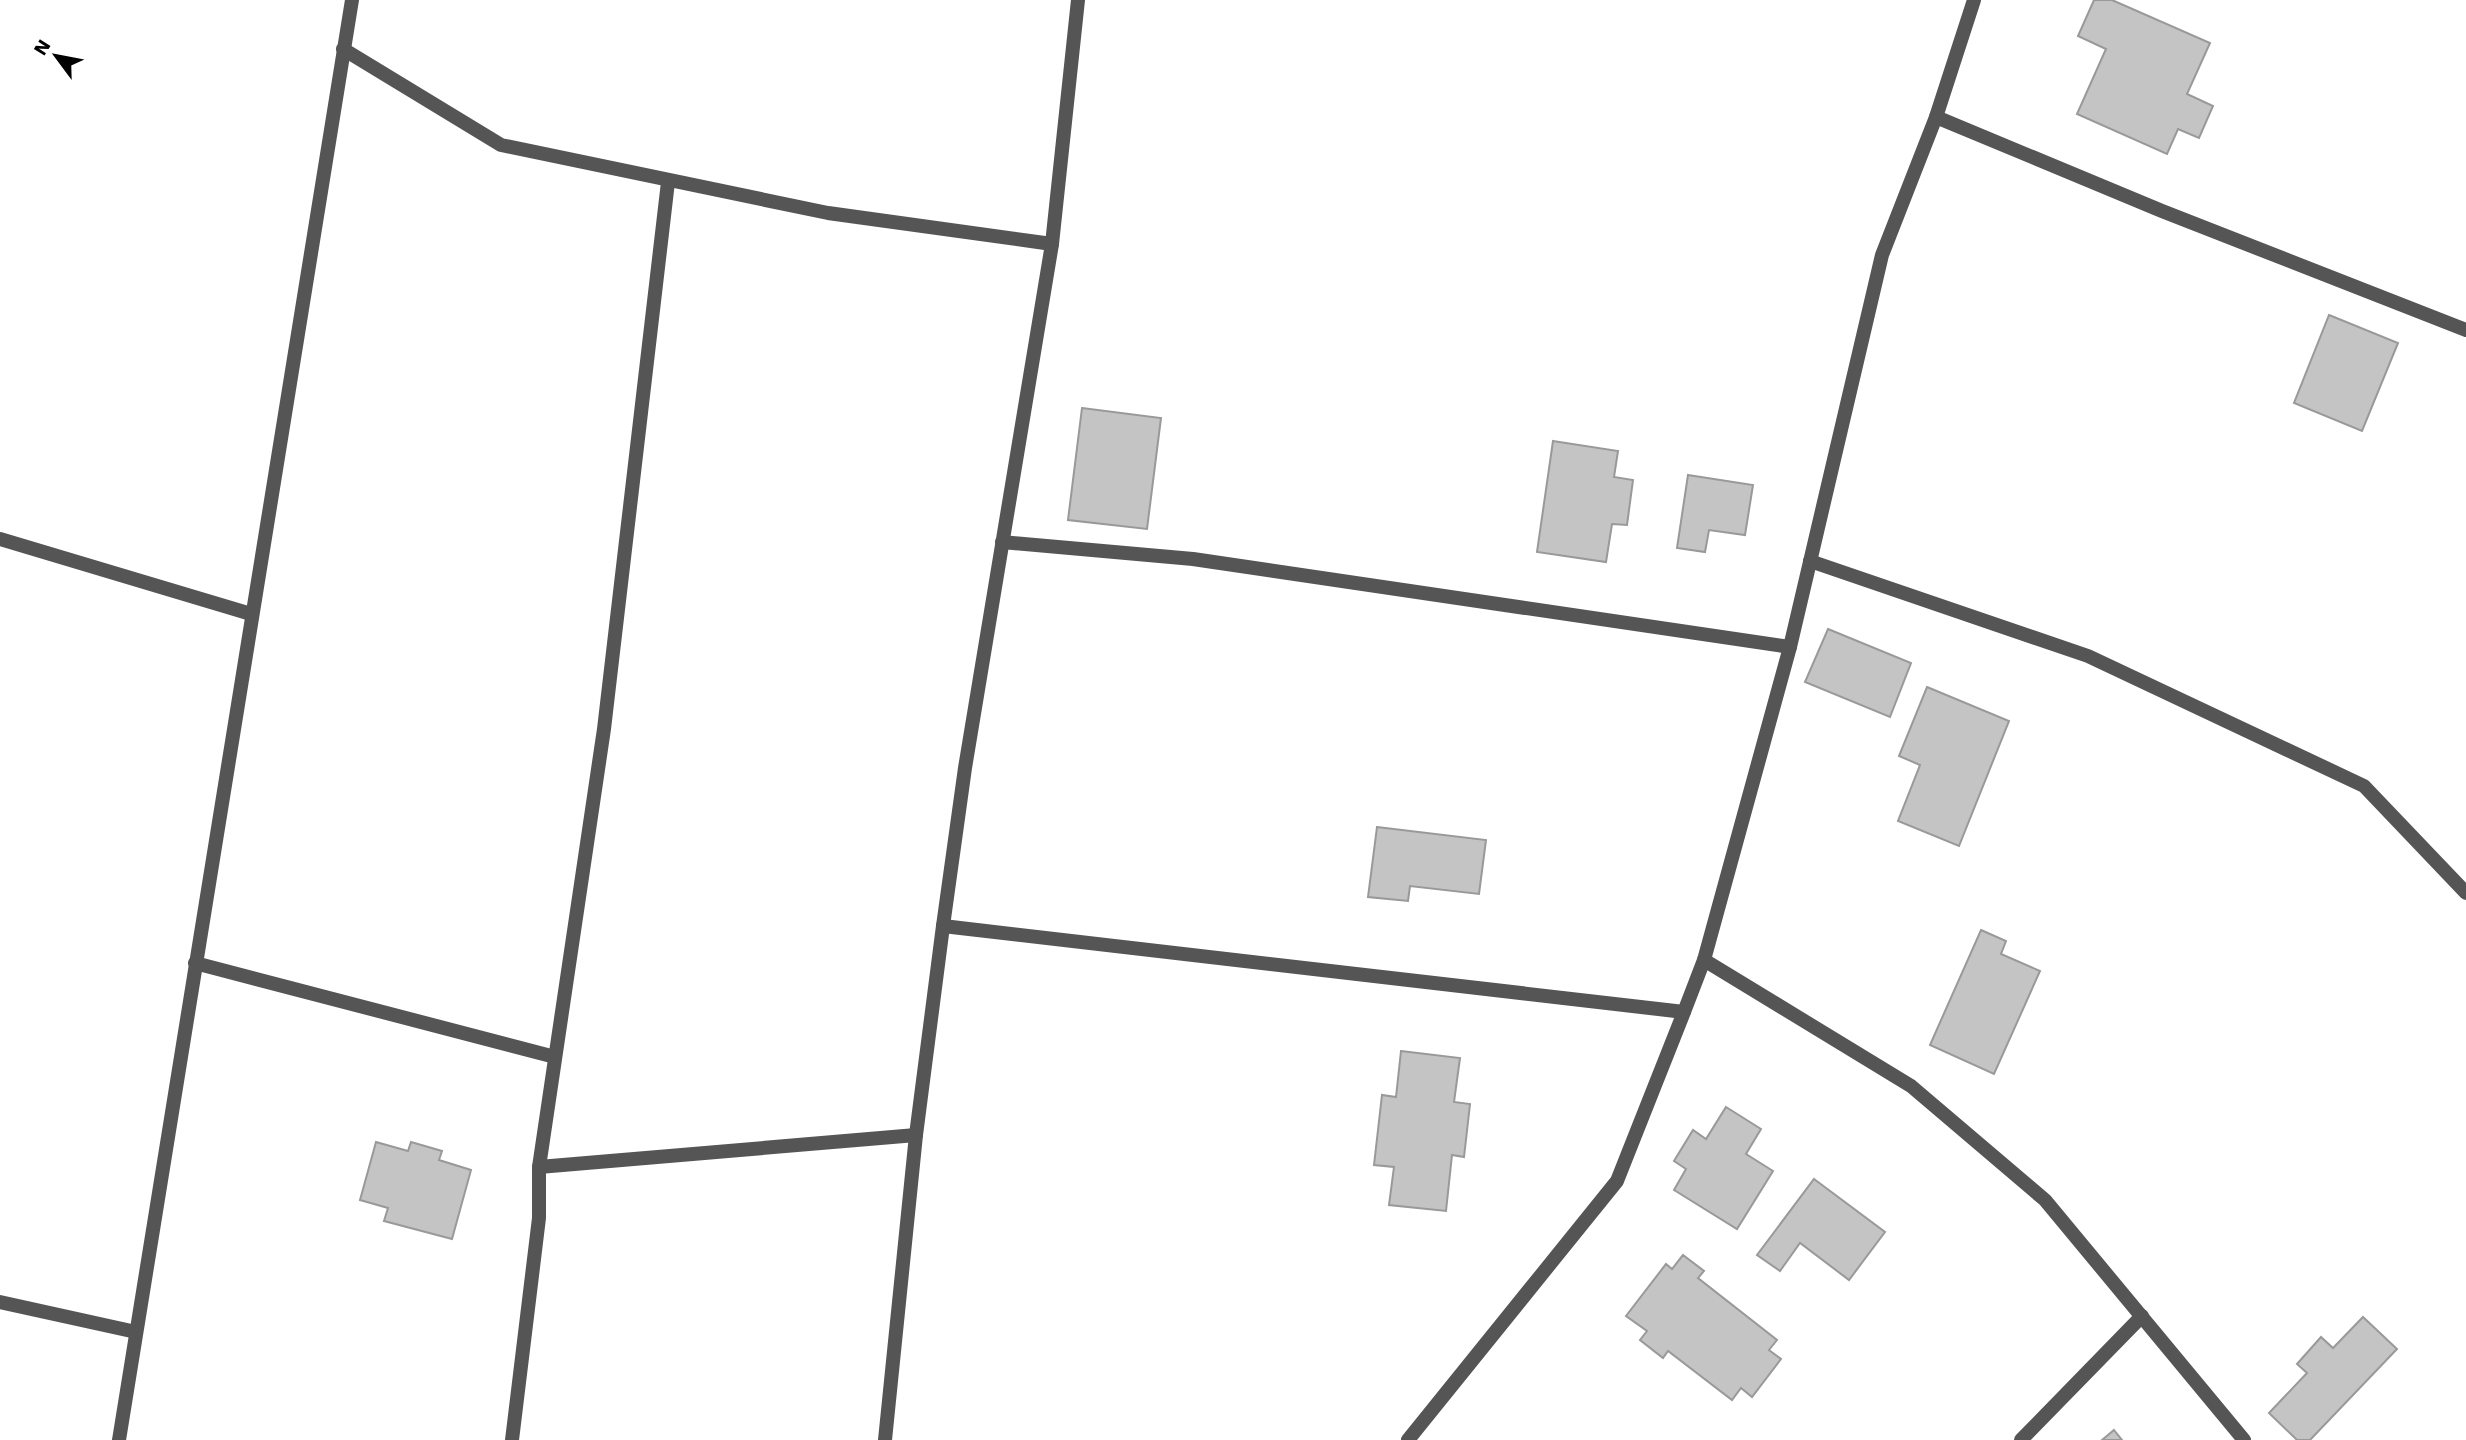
<svg xmlns="http://www.w3.org/2000/svg" width="2466" height="1440" viewBox="0 0 2466 1440" font-family="'Work Sans',sans-serif">
<rect width="100%" height="100%" fill="#fff"/>
<!-- building -->
<g fill="#c4c4c4" stroke="#999" stroke-width="2">
<polygon points="2094,0 2112,0 2210,43 2187,94 2213,106 2199,138 2178,129 2167,154 2077,114 2106,49 2078,36"/>
<polygon points="2329,315 2398,343 2362,431 2294,403"/>
<polygon points="1082,408 1161,418 1147,529 1068,520"/>
<polygon points="1553,441 1618,451 1614,477 1633,480 1627,525 1612,524 1606,562 1537,552"/>
<polygon points="1688,475 1753,485 1745,535 1709,530 1705,552 1677,548"/>
<polygon points="1828,629 1911,663 1890,717 1805,682"/>
<polygon points="1927,687 2009,721 1959,846 1898,821 1920,765 1899,756"/>
<polygon points="1377,827 1486,840 1479,894 1410,886 1408,901 1368,897"/>
<polygon points="1981,930 2006,941 2001,954 2040,971 1994,1074 1930,1045"/>
<polygon points="1401,1051 1460,1058 1454,1102 1470,1104 1464,1157 1452,1155 1446,1211 1389,1205 1394,1167 1374,1165 1382,1095 1396,1097"/>
<polygon points="1726,1107 1761,1129 1746,1154 1773,1171 1737,1229 1674,1190 1686,1169 1674,1161 1693,1130 1706,1139"/>
<polygon points="376,1142 408,1151 411,1142 442,1151 439,1160 471,1170 452,1239 384,1221 388,1208 360,1200"/>
<polygon points="1814,1179 1885,1232 1849,1280 1800,1243 1780,1271 1757,1255"/>
<polygon points="1683,1255 1704,1271 1698,1278 1777,1340 1769,1350 1781,1359 1752,1397 1741,1388 1732,1400 1668,1351 1663,1358 1640,1340 1647,1331 1626,1316 1666,1264 1672,1269"/>
<polygon points="2363,1317 2397,1349 2310,1440 2297,1440 2269,1413 2307,1373 2297,1364 2321,1337 2333,1348"/>
<polygon points="2114,1430 2122,1440 2102,1440"/>
</g>
<g fill="none" stroke-linecap="round" stroke-linejoin="round">
<!-- minor -->
<g stroke="#555" stroke-width="14">
<polyline points="343,49 501,145 828,213 1052,244"/>
<polyline points="1936,117 2162,211 2466,330"/>
<polyline points="0,539 251,614"/>
<polyline points="1002,542 1193,559 1790,647"/>
<polyline points="1810,561 2088,656 2364,786 2466,893"/>
<polyline points="943,926 1684,1012"/>
<polyline points="1704,960 1911,1086 2045,1200 2244,1440"/>
<polyline points="195,963 555,1057"/>
<polyline points="539,1167 916,1135"/>
<polyline points="0,1302 136,1332"/>
<polyline points="119,1440 352,0"/>
<polyline points="512,1440 539,1218 539,1167 604,729 668,182"/>
<polyline points="885,1440 916,1135 943,926 965,768 1052,244 1078,0"/>
<polyline points="1408,1440 1617,1181 1684,1012 1704,960 1790,647 1882,255 1936,117 1974,0"/>
<polyline points="2021,1440 2142,1316"/>
</g>
</g>
<!-- north arrow -->
<g transform="translate(56 56) rotate(302)" stroke="#ffffff" stroke-width="5" paint-order="stroke">
<path d="M0-5L12 26L0 18L-12 26Z" fill="#000000"/>
<text y="-10" font-size="19" font-weight="bold" text-anchor="middle" fill="#000000">N</text>
</g>
</svg>
